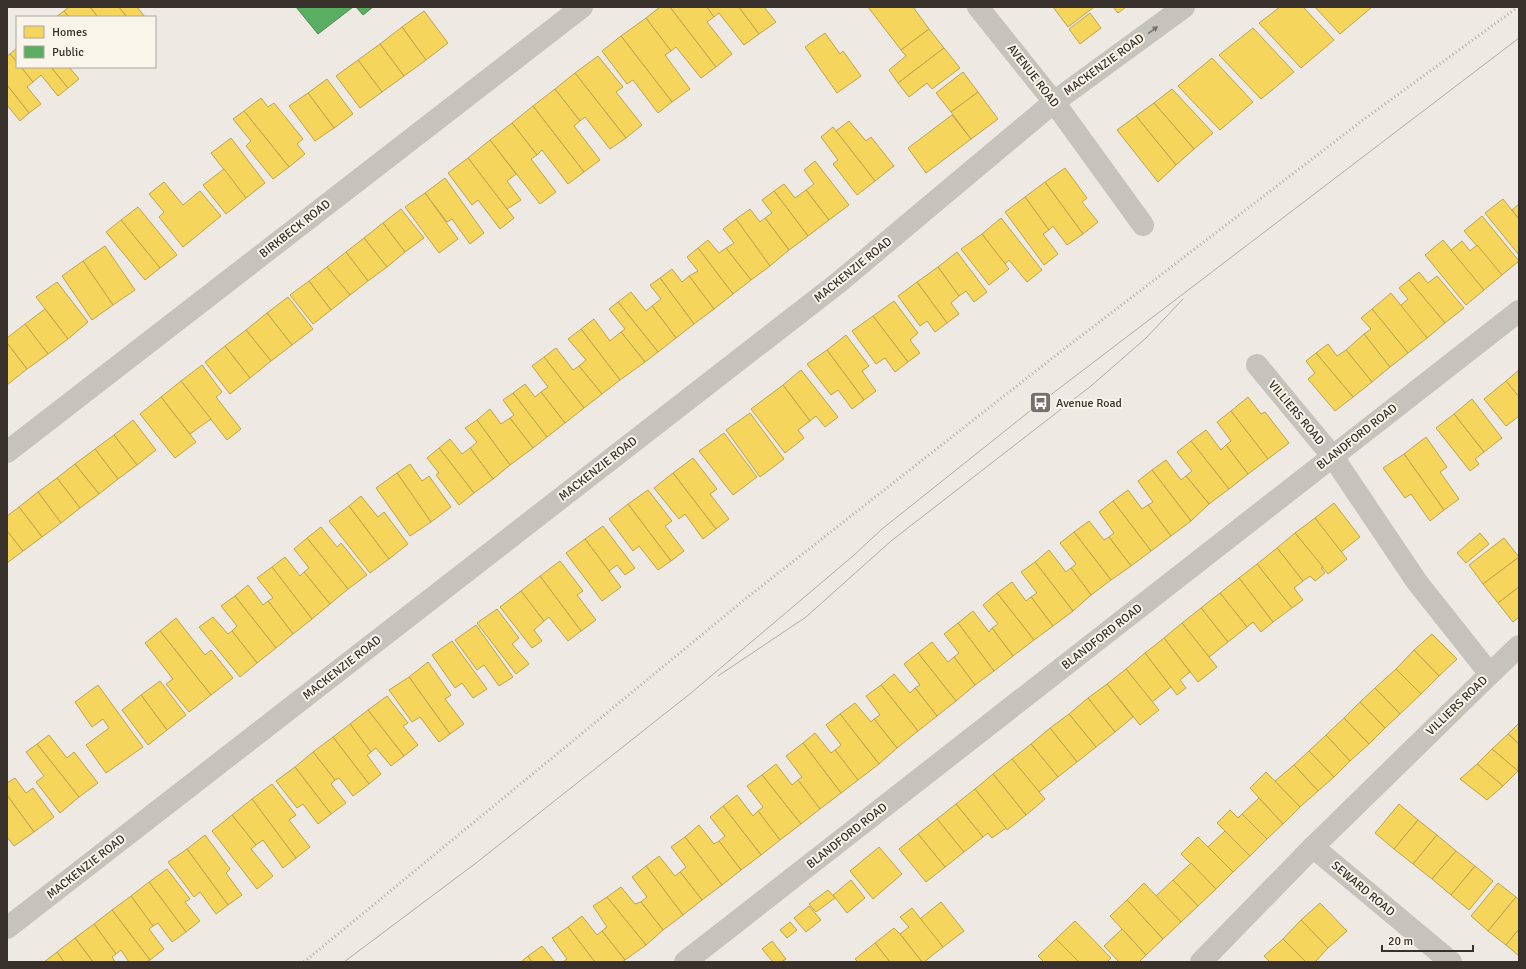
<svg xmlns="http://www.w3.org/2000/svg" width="1526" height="969" viewBox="0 0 1526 969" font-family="Signika,sans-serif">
<rect width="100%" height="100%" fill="#eeeae3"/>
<!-- homes -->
<g fill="#f6d55c" stroke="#bda44d">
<polygon points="69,7 90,7 98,17 69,17 64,11"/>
<polygon points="90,7 119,7 127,17 98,17"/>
<polygon points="119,7 137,7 145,17 127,17"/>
<polygon points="660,7 670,7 716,67 701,78 676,47 671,51 646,18"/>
<polygon points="670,7 707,7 714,17 707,22 732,54 716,67"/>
<polygon points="707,7 739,7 759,34 744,45 719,13 714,17"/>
<polygon points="739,7 764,7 776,22 759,34"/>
<polygon points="868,7 913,7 929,29 901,50"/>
<polygon points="1053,7 1094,7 1068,27"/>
<polygon points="1113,7 1126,7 1118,13"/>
<polygon points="1280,7 1303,7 1334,40 1301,68 1259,23"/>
<polygon points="1315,7 1372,7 1340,34"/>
<polygon points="64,11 69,17 56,17"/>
<polygon points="424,11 448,43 426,60 402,27"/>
<polygon points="1090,13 1101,28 1080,44 1069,29"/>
<polygon points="646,18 671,51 665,55 690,89 672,102 621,36"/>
<polygon points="402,27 426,60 404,76 380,44"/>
<polygon points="1253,28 1294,72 1261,99 1219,55"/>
<polygon points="929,29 944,48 898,83 889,70 906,56 901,50"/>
<polygon points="825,33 840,54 843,51 861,76 837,93 805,47"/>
<polygon points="621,36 672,102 658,113 633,80 627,84 602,51"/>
<polygon points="380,44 404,76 382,92 358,60"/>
<polygon points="17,48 17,62 10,54"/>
<polygon points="944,48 960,68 932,89 927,83 909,97 898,83"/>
<polygon points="10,54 17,62 17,67 21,67 33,82 27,87 41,104 29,113 7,85 7,56"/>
<polygon points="598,56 623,87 616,92 642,125 626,138 575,73"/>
<polygon points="1212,58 1253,102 1220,130 1178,86"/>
<polygon points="358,60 382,92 360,108 336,76"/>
<polygon points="21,67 51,67 68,88 58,96 41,75 33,82"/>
<polygon points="51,67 69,67 79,79 68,88"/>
<polygon points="963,72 978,92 951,112 936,93"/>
<polygon points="575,73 626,138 610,149 585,117 580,121 555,89"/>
<polygon points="327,79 353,114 334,128 308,93"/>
<polygon points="7,85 29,113 20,121 7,105"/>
<polygon points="555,89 580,121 574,126 600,160 584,172 533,106"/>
<polygon points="1172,89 1213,133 1194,149 1154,103"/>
<polygon points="978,92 998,119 971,139 951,112"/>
<polygon points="308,93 334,128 315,141 289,106"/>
<polygon points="261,98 268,107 274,103 303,139 297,144 305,154 289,167 244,111"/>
<polygon points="1154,103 1194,149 1176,165 1136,116"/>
<polygon points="533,106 584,172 568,184 542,150 537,155 512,123"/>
<polygon points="244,111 289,167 273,179 246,146 251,141 233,119"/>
<polygon points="952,115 971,139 926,173 908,148"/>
<polygon points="1136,116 1176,165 1158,182 1117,130"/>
<polygon points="849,121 866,141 871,137 894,166 875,181 836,131"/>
<polygon points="512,123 537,155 531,159 556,192 540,204 490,140"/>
<polygon points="833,127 875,181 857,195 833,164 838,160 821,137"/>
<polygon points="231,138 265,183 246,198 211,153"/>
<polygon points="490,140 516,174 507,181 521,200 507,209 468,158"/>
<polygon points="468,158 514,218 500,229 478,200 472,205 448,173"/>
<polygon points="815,161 849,205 829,220 806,190 814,184 804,170"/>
<polygon points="1065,168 1087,198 1082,202 1098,222 1083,234 1045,182"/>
<polygon points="224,169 246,198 226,214 203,185"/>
<polygon points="445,178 484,233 470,244 452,219 447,222 425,193"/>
<polygon points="164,182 183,205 200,191 221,216 183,247 159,217 164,212 149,194"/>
<polygon points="1045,182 1083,234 1067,245 1053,226 1049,230 1025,197"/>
<polygon points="784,184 795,198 806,190 829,220 808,236 774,191"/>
<polygon points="774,191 808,236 789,250 765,218 772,213 762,200"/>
<polygon points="425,193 458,239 439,253 405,207"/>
<polygon points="1025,197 1049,230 1043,234 1058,254 1044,265 1005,212"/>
<polygon points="1503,199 1519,219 1519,255 1485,213"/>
<polygon points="1519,204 1519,219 1512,210"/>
<polygon points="138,207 177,255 160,268 121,220"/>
<polygon points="401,209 424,238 405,252 383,223"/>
<polygon points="750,209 760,222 765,218 789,250 770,266 736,219"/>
<polygon points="1482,216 1519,261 1502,275 1464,231"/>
<polygon points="1001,218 1042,270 1027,282 1009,260 1005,264 982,234"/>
<polygon points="736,219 770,266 751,280 726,248 734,243 723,229"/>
<polygon points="121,220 160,268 145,280 106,232"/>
<polygon points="383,223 405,252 387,267 364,238"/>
<polygon points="982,234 1009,269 989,285 961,249"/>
<polygon points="364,238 387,267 368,281 346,252"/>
<polygon points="708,240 719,253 726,248 751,280 733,294 698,248"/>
<polygon points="1443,240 1484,290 1466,305 1425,255"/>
<polygon points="1462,241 1470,251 1477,245 1502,275 1484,290 1451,250"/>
<polygon points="105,246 135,290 113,305 83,261"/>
<polygon points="698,248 733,294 714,309 689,276 698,271 687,257"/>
<polygon points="346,252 368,281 350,295 327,267"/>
<polygon points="957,252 987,292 974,302 966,291 959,296 938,267"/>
<polygon points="83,261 113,305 92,320 62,276"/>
<polygon points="327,267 350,295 331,310 309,281"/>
<polygon points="938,267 959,296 951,303 959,314 947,323 917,282"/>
<polygon points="672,269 682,282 689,276 714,309 694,324 660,278"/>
<polygon points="1419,272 1428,283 1437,276 1464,308 1445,323 1409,280"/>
<polygon points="660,278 694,324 676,338 652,306 661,299 650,285"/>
<polygon points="1409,280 1445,323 1427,338 1400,306 1408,299 1399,288"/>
<polygon points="309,281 331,310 313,324 290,295"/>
<polygon points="57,282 88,322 68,339 36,297"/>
<polygon points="917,282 947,323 935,332 927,321 920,326 898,296"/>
<polygon points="631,292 646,311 652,306 676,338 658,352 618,302"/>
<polygon points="1391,293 1427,338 1408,353 1372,309"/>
<polygon points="288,297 313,329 292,345 267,313"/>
<polygon points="894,301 918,333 910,340 920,353 908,362 873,316"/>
<polygon points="618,302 658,352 645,362 621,332 625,329 609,309"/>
<polygon points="45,309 68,339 48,354 25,324"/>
<polygon points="1372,309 1408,353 1390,367 1364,334 1371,329 1361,318"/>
<polygon points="267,313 292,345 271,361 246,330"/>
<polygon points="873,316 908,362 895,372 885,358 876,364 852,331"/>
<polygon points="594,319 610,341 621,332 645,362 620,380 581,329"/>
<polygon points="25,324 48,354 27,369 7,343 7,338"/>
<polygon points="581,329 620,380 602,394 579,366 586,360 568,339"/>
<polygon points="246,330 271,361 250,378 225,346"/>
<polygon points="1364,334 1390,367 1372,382 1346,350"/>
<polygon points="846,335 869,366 862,371 876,391 864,400 827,350"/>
<polygon points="7,343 27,369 7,385"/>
<polygon points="1328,344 1337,356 1346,350 1372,382 1353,397 1316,353"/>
<polygon points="225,346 250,378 230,394 205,362"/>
<polygon points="556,348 573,370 579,366 602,394 584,408 544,357"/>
<polygon points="827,350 864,400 852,409 838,390 831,395 807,364"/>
<polygon points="1316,353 1353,397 1335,411 1308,379 1315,373 1306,361"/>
<polygon points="544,357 584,408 565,423 541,392 548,387 532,366"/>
<polygon points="202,365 222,392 216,397 241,429 227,440 181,381"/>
<polygon points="801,370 838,417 825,427 816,416 810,421 783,385"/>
<polygon points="1519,370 1519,397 1506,381"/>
<polygon points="181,381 211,419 190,434 161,397"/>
<polygon points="1506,381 1519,397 1519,416 1506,426 1484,399"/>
<polygon points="525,384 535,397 541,392 565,423 547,437 513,393"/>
<polygon points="783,385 810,421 798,430 804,438 785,453 751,409"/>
<polygon points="513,393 547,437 533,448 510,418 514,415 503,400"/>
<polygon points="161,397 196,442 175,458 140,414"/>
<polygon points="1248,397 1261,414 1265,412 1289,443 1268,459 1231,411"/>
<polygon points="1472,399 1502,438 1484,452 1454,414"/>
<polygon points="490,409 501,424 510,418 533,448 510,465 477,420"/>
<polygon points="1231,411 1268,459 1248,474 1226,445 1231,441 1217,422"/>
<polygon points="750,413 784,459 760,477 726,430"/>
<polygon points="1454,414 1484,452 1475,459 1479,464 1470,471 1436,428"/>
<polygon points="133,420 156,450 137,465 114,435"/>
<polygon points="477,420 510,465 493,479 470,448 477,442 465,428"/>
<polygon points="1206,430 1221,450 1226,445 1248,474 1229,489 1191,441"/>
<polygon points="724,433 757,477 733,495 699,451"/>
<polygon points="114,435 137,465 118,479 95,449"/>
<polygon points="1426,437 1447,467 1440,472 1459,499 1444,510 1404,454"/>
<polygon points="450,439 462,454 470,448 493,479 474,493 439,448"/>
<polygon points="1191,441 1229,489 1209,504 1186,476 1192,471 1177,452"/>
<polygon points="439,448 474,493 459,505 436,475 439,473 427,458"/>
<polygon points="95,449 118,479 99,494 75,464"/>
<polygon points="1404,454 1444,510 1430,521 1411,494 1405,498 1383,468"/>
<polygon points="693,458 717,489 710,494 729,519 716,529 673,473"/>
<polygon points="1166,460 1181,480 1186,476 1209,504 1191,521 1152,470"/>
<polygon points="75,464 99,494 80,508 57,478"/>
<polygon points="410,464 422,481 429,476 451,507 431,522 397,473"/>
<polygon points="1152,470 1191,521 1171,536 1148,505 1153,502 1138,481"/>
<polygon points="397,473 431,522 410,536 376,488"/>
<polygon points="673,473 716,529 703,539 685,514 679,519 654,488"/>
<polygon points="57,478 80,508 61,523 38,492"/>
<polygon points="648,490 672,521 665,526 684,551 671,561 628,504"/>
<polygon points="1128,490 1142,509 1148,505 1171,536 1151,551 1113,501"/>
<polygon points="38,492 61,523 42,537 19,507"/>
<polygon points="361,496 378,517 384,512 408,544 389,559 349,506"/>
<polygon points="1113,501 1151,551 1131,566 1109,537 1114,533 1099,512"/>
<polygon points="1334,503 1360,537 1341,552 1315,518"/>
<polygon points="628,504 671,561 658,570 639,546 633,551 609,519"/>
<polygon points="349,506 389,559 370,573 329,521"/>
<polygon points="19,507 42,537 23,551 7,531 7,516"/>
<polygon points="1315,518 1347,559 1328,574 1295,533"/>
<polygon points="1089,521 1104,540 1109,537 1131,566 1111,580 1074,532"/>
<polygon points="603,526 635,568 625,575 617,565 609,571 585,539"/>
<polygon points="321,527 337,547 341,543 367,575 348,589 307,538"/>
<polygon points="7,531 23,551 7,563"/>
<polygon points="1074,532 1111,580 1091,595 1071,568 1076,564 1060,543"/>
<polygon points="1295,533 1323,567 1321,568 1325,573 1315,581 1310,576 1303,581 1277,548"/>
<polygon points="1480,533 1489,544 1466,563 1457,553"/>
<polygon points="307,538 348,589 330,604 304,572 309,568 294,549"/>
<polygon points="1504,538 1519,557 1483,584 1469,565"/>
<polygon points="585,539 621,587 602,601 566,553"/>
<polygon points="1277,548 1303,581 1294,588 1303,600 1292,608 1257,564"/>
<polygon points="1049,550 1066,572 1071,568 1091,595 1073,611 1035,562"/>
<polygon points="285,557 300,576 304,572 330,604 312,619 272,567"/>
<polygon points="1519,557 1519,587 1498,603 1483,584"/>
<polygon points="560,561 583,591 577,595 596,620 581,631 540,576"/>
<polygon points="1035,562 1073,611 1053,626 1031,597 1037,593 1021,572"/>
<polygon points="1257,564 1292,608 1273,622 1239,578"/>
<polygon points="272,567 312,619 293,634 268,601 273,598 257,578"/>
<polygon points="540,576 581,631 568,641 549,617 544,621 521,591"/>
<polygon points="1239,578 1273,622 1261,632 1253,622 1247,627 1220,593"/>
<polygon points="1012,582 1026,601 1031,597 1053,626 1034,640 997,593"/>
<polygon points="248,585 263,605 268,601 293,634 276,648 235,596"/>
<polygon points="1519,587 1519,617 1513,622 1498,603"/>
<polygon points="521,591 544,621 534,630 542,641 532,648 500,607"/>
<polygon points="997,593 1034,640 1013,656 992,628 998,624 983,605"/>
<polygon points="1220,593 1247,627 1228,642 1201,608"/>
<polygon points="235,596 276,648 257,663 232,631 237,626 221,606"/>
<polygon points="1201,608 1228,642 1209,657 1182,623"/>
<polygon points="497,609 519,638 512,644 529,664 516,674 477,623"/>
<polygon points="973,611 989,632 992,628 1013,656 994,671 958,623"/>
<polygon points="213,617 228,634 232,631 257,663 240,677 199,627"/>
<polygon points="176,618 205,655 211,650 233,678 211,695 160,631"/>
<polygon points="958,623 994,671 975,685 954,657 959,653 944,634"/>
<polygon points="1182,623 1217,667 1198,682 1164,638"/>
<polygon points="476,625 513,677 499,686 484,665 477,670 455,640"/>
<polygon points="160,631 211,695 189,712 166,684 173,679 145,643"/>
<polygon points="1432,634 1457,659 1439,676 1414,650"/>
<polygon points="1164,638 1190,672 1180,680 1186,688 1177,695 1145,653"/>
<polygon points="452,641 487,689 473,698 462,683 455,688 432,655"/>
<polygon points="932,642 948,662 954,657 975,685 956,701 918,653"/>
<polygon points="1414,650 1439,676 1421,694 1396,669"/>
<polygon points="918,653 956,701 937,716 915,688 920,685 904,664"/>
<polygon points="1145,653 1171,687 1152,702 1126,669"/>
<polygon points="428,662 451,695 445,699 464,724 450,734 409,677"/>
<polygon points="1126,669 1159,710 1140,725 1107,684"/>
<polygon points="1396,669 1421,694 1400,714 1375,688"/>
<polygon points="894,674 910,693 915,688 937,716 918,731 881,685"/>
<polygon points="409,677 450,734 439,742 420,717 412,722 389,690"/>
<polygon points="160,681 186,715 167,730 141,695"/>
<polygon points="1107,684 1133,717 1115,732 1088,698"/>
<polygon points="98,685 143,747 106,773 86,745 109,728 103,719 92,727 75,702"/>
<polygon points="881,685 918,731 897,748 874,719 880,715 866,696"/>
<polygon points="1375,688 1400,714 1385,728 1360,702"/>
<polygon points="141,695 167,730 148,745 122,710"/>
<polygon points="387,696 408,723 403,726 418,745 404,756 368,710"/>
<polygon points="1088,698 1115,732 1096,747 1069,714"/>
<polygon points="1360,702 1385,728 1369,744 1344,718"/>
<polygon points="855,703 871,722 874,719 897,748 879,764 840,714"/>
<polygon points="368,710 404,756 391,766 376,748 371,752 350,724"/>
<polygon points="840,714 879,764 858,780 835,750 841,745 826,725"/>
<polygon points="1069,714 1096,747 1077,762 1050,728"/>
<polygon points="1344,718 1369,744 1350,761 1326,735"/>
<polygon points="1519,723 1519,744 1508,734"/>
<polygon points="350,724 371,752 367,755 381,774 369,784 333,737"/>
<polygon points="1050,728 1077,762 1058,777 1031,744"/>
<polygon points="815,733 831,753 835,750 858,780 841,793 803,743"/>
<polygon points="1508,734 1519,744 1518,771 1492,749"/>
<polygon points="49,735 67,758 74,752 98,783 79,797 37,744"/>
<polygon points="1326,735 1350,761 1334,777 1309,751"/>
<polygon points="333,737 369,784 353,796 339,778 335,780 313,752"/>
<polygon points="803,743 841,793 820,809 798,780 802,777 786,756"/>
<polygon points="37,744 79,797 60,813 36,782 44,776 26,752"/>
<polygon points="1031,744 1058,777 1039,792 1012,759"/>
<polygon points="1492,749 1518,771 1503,786 1477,764"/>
<polygon points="1309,751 1334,777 1318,791 1294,765"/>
<polygon points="313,752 335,780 331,784 346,803 331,814 295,767"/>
<polygon points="1012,759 1045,799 1026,815 993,774"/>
<polygon points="776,764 792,785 798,780 820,809 801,824 762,775"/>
<polygon points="1477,764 1503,786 1487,800 1460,779"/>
<polygon points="1294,765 1318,791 1300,807 1275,781"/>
<polygon points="295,767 331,814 318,824 303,804 297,808 276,781"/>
<polygon points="1266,772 1300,807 1283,824 1250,788"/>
<polygon points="993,774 1026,815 1007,830 975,789"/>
<polygon points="762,775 801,824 780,840 758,811 763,807 747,786"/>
<polygon points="15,778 26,793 33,788 54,817 34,832 7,795 7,783"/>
<polygon points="272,784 296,815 289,820 310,847 296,858 252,799"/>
<polygon points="975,789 1006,828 992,838 988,833 983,837 956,804"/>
<polygon points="7,795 34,832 14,846 7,837"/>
<polygon points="737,795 753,816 758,811 780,840 761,855 723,806"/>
<polygon points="1259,798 1283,824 1267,839 1242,814"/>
<polygon points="252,799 296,858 283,868 263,840 256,845 232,815"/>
<polygon points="956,804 983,837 964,852 937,819"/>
<polygon points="1399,804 1418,820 1394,849 1375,833"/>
<polygon points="723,806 761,855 741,870 719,841 725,836 710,817"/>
<polygon points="1230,810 1238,818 1242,814 1267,839 1250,856 1217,823"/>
<polygon points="232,815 256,845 251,849 273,876 257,889 212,831"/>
<polygon points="937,819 964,852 945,867 918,834"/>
<polygon points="1418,820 1437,835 1413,864 1394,849"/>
<polygon points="699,825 714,844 719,841 741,870 722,885 685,837"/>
<polygon points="1225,831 1250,856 1233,872 1208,847"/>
<polygon points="918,834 945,867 926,882 899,849"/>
<polygon points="205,835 230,869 226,873 242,895 228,905 187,849"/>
<polygon points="1437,835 1456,851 1432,879 1413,864"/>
<polygon points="685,837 722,885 702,900 680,872 686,867 671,847"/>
<polygon points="1198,837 1233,872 1216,889 1181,854"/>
<polygon points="879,847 902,874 873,899 850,871"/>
<polygon points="187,849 228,905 216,914 200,892 194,897 168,862"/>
<polygon points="1456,851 1475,866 1451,895 1432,879"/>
<polygon points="659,856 675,876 680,872 702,900 683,915 646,866"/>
<polygon points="1191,863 1216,889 1198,906 1173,880"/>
<polygon points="646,866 683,915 663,930 641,902 647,897 632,877"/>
<polygon points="1475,866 1493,881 1469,910 1451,895"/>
<polygon points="167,869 190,899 185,902 200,921 186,932 149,882"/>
<polygon points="851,880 865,898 847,913 833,895"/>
<polygon points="1173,880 1198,906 1181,922 1156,896"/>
<polygon points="149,882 186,932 172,942 158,923 153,926 131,896"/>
<polygon points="1144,883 1181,922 1163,939 1127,900"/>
<polygon points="1498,883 1516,897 1488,931 1471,916"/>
<polygon points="621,887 635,904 641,902 663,930 646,945 607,897"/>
<polygon points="828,890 835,898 816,912 809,904"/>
<polygon points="131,896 153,926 149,929 164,949 150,960 112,910"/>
<polygon points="607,897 646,945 625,960 602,931 607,927 593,906"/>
<polygon points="1516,897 1519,900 1519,929 1506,945 1488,931"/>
<polygon points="1127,900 1163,939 1146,955 1110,916"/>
<polygon points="941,902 964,931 943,947 920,919"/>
<polygon points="1320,903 1347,931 1328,948 1301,920"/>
<polygon points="809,906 821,920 806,932 794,918"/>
<polygon points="912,908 943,947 924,962 922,962 900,934 909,927 900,917"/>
<polygon points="112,910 150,960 147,962 129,962 121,950 116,954 94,924"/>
<polygon points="582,916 597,935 602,931 625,960 622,962 595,962 568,927"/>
<polygon points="1301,920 1328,948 1315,962 1306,962 1283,939"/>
<polygon points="1075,921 1111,958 1107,962 1079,962 1056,939"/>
<polygon points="790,922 797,930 787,938 780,930"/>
<polygon points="94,924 116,954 112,957 115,962 93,962 75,938"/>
<polygon points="568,927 595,962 563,962 567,959 552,938"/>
<polygon points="894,928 900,934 922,962 890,962 875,943"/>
<polygon points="1122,929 1146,955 1139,962 1119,962 1104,946"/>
<polygon points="1519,929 1519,956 1506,945"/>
<polygon points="75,938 93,962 64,962 57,952"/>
<polygon points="1056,939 1079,962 1044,962 1038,956"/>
<polygon points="1283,939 1306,962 1270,962 1264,956"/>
<polygon points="772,941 786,959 781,962 773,962 762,949"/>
<polygon points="875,943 890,962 858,962 855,959"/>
<polygon points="542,946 555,962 532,962 528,956"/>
<polygon points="57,952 64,962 44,962"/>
<polygon points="528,956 532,962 521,962"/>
</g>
<!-- public -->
<g fill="#5aae61" stroke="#508850">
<polygon points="296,7 353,7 318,34"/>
<polygon points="356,7 373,7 363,15"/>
</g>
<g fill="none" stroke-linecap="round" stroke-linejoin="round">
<!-- street -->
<g stroke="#c6c2bc" stroke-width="22">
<polyline points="978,7 1054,102 1143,225"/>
<polyline points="7,452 582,7"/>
<polyline points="1490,674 1519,646"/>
<polyline points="1313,847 1451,962"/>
<polyline points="7,928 838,283 1054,102 1184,7"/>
<polyline points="685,962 1519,311"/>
<polyline points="1201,962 1313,847 1490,674 1417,582 1333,457 1257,365"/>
</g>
<!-- tram -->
<g stroke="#aeaba6" stroke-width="1">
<polyline points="718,676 806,617 891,541 1091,386 1146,338 1183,299"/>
<polyline points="344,962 476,863 691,693 853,556 882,529 1040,403 1519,38"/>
</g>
<!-- rail -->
<polyline stroke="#aeaba6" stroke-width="3" stroke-dasharray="1 3" stroke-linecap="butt" points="304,962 749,596 1055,356 1363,120 1518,7"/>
</g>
<!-- one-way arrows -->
<defs><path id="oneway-solid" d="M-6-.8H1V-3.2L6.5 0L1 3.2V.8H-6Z"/></defs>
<use fill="#78726c" href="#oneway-solid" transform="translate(1153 30) rotate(-36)"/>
<!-- icons -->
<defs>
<symbol id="bus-square" viewBox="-11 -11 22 22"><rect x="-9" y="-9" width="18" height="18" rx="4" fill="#78716b" stroke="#f9f5eb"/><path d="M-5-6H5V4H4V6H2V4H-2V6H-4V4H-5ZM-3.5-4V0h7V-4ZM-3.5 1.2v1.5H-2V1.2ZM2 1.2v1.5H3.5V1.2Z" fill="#fff"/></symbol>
</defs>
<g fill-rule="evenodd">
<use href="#bus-square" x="1028" y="390" width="25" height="25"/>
</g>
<g text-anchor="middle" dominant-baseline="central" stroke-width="4" stroke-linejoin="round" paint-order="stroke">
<!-- street labels -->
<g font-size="12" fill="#38302a" stroke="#f9f5eb">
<text transform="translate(1104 65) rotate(-36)">MACKENZIE ROAD</text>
<text transform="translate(1033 76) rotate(52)">AVENUE ROAD</text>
<text transform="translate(295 229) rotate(-38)">BIRKBECK ROAD</text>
<text transform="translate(853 270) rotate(-39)">MACKENZIE ROAD</text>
<text transform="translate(1296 413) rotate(50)">VILLIERS ROAD</text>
<text transform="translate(1357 437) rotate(-38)">BLANDFORD ROAD</text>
<text transform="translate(598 469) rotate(-38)">MACKENZIE ROAD</text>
<text transform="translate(1102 637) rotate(-38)">BLANDFORD ROAD</text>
<text transform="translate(342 668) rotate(-38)">MACKENZIE ROAD</text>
<text transform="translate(1457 706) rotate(-44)">VILLIERS ROAD</text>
<text transform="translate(847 836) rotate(-38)">BLANDFORD ROAD</text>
<text transform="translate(86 867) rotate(-38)">MACKENZIE ROAD</text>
<text transform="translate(1363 889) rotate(40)">SEWARD ROAD</text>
</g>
<!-- poi labels -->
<g font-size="12" fill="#38302a" stroke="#f9f5eb" text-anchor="start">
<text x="1056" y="403">Avenue Road</text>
</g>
</g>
<!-- border -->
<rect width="1526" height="969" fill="none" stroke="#38302a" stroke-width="16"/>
<!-- legend -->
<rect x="16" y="16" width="140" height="52" fill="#f9f5eb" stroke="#aca69e"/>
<rect x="24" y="26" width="20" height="12" fill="#f6d55c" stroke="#aca69e"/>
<text x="52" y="36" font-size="12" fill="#38302a">Homes</text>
<rect x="24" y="46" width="20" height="12" fill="#5aae61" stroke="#aca69e"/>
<text x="52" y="56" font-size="12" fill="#38302a">Public</text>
<!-- scale -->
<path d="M1382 945v6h91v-6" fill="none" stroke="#38302a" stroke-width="2"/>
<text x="1388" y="945" font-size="12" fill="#38302a" stroke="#f9f5eb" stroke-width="3" paint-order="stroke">20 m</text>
</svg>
